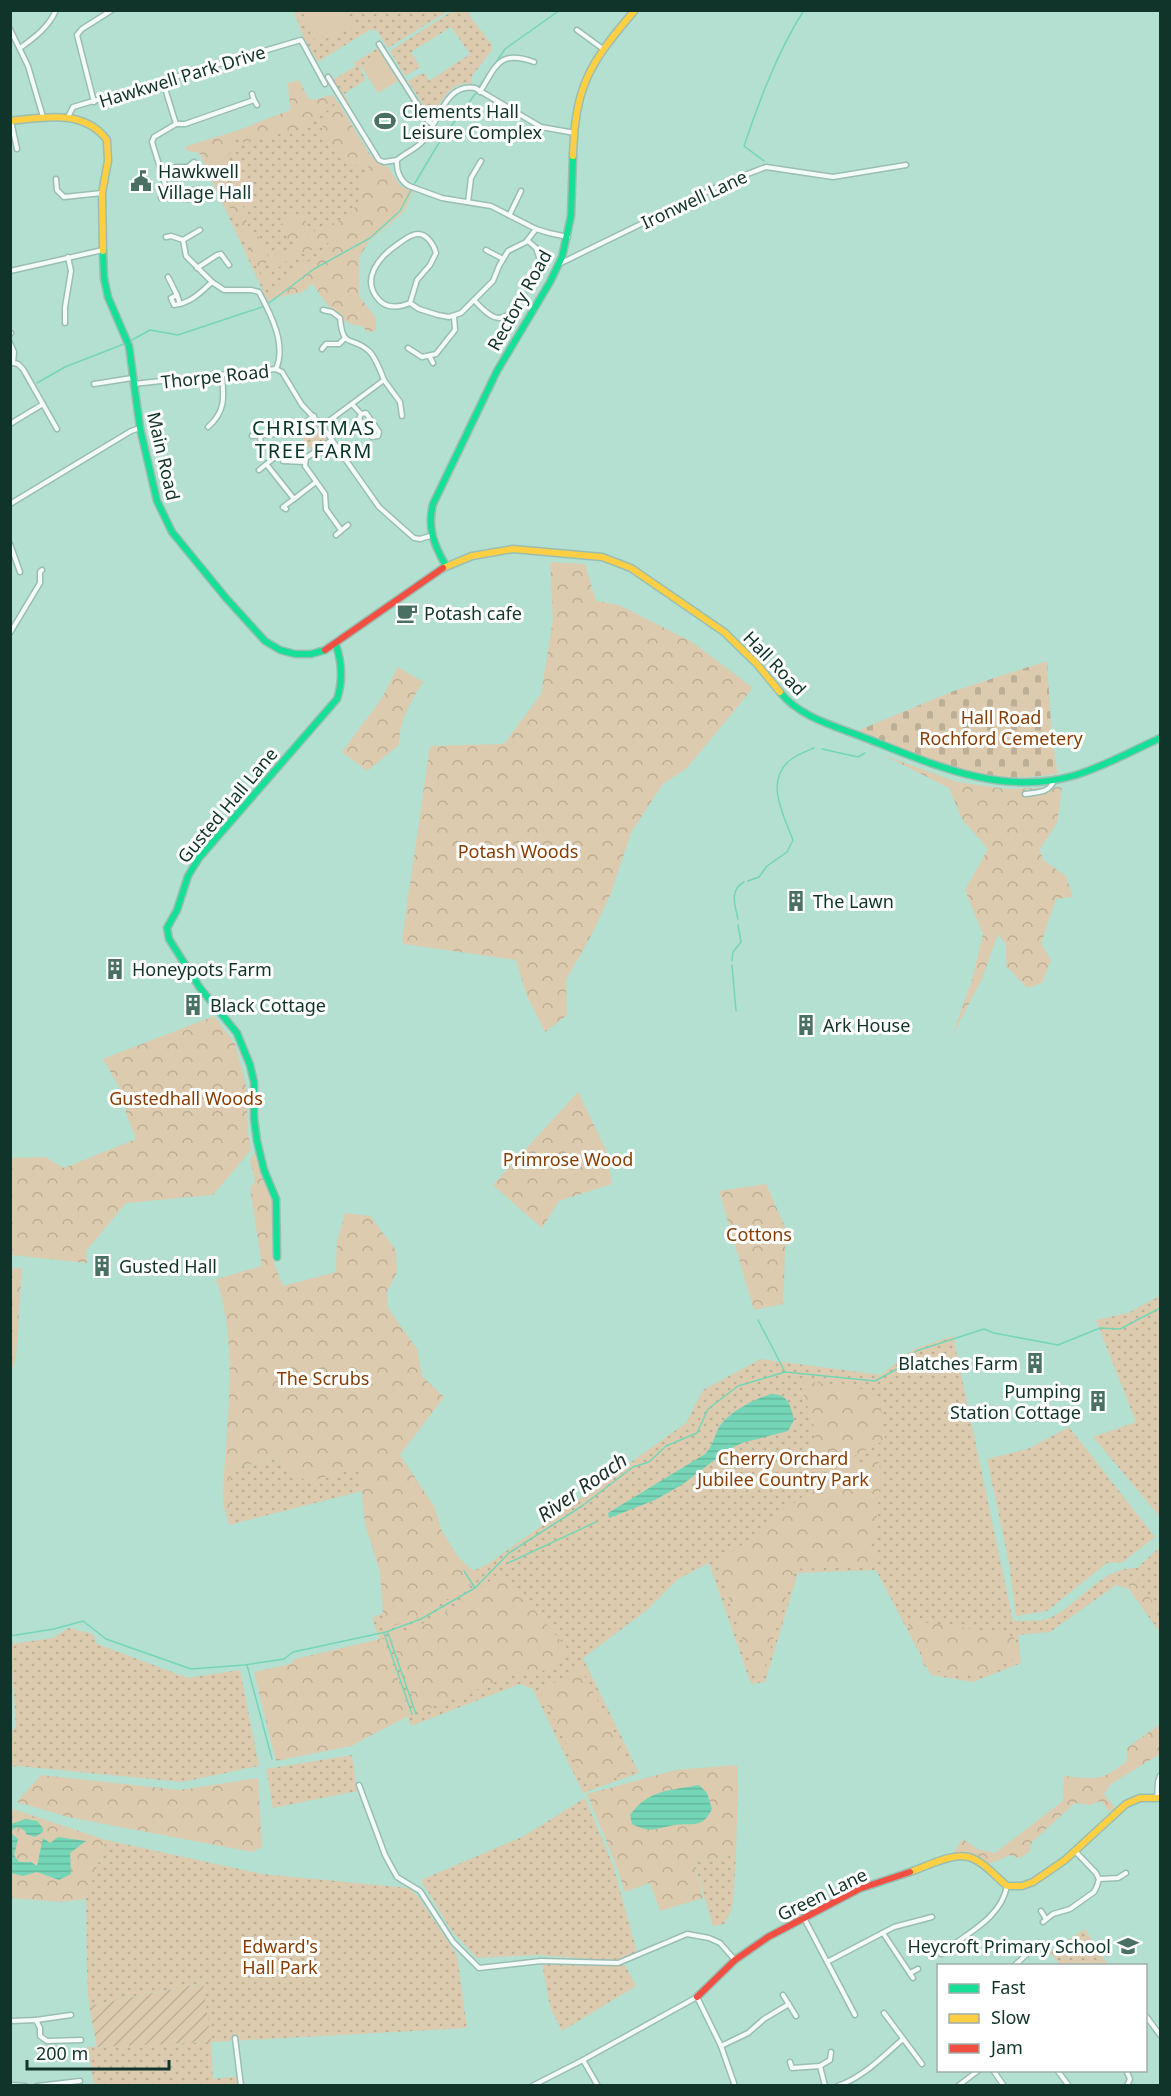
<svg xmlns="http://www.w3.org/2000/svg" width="1171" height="2096" viewBox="0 0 1171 2096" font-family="'Noto Sans',sans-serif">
<defs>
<pattern id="grass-dots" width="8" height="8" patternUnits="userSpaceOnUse" patternTransform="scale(1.5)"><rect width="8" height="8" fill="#dccbaf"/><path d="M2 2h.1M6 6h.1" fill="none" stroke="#bcaf97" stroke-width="1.8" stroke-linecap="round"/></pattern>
<pattern id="forest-crowns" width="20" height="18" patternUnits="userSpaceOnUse" patternTransform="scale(1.5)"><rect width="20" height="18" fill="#dccbaf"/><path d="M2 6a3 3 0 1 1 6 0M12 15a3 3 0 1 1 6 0" fill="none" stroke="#bcaf97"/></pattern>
<pattern id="cemetery-stones" width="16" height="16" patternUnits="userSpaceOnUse" patternTransform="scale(1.5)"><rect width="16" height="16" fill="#dccbaf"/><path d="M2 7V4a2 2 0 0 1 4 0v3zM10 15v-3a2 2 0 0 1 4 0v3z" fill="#bcaf97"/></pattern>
<pattern id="garden-furrows" width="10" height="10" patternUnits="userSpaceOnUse" patternTransform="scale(1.5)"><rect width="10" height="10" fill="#dccbaf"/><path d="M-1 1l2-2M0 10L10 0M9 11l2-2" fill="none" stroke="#bcaf97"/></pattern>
<pattern id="water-rules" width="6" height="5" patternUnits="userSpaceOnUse" patternTransform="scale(1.5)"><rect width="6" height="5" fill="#75d6b7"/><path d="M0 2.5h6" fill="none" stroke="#64b89d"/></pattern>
</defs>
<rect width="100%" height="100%" fill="#b3e0d0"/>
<!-- grass -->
<g fill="url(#grass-dots)">
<path d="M454 10 469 11 470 16 492 45V50L472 76V84C451 79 441 103 431 117L408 81 421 74H425L429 81 470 54 451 27 411 52 420 67 405 76 390 51Z"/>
<polygon points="294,11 448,11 388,48 377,31 371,29 318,62 304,39"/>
<polygon points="378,48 382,53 360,67 365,80 344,94 351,106 348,108 331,79 332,77 334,79 356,66 354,63"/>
<polygon points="333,95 374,161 405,200 285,287 268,302 199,152"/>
<polygon points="313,423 329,444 314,454 298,432"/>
<polygon points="1160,1296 1160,1517 1093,1437 1136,1422 1096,1320 1128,1313"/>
<path d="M953 1336 1013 1621C1024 1620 1040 1622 1050 1618 1080 1604 1101 1567 1137 1568L1160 1547V1633L1129 1589 1116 1585 1050 1632 1018 1635 1021 1663 973 1682 931 1675 876 1570 798 1573 765 1682 751 1684 709 1563 678 1579 647 1610 583 1658 639 1773 583 1793 533 1689 520 1684 411 1726 372 1618 488 1564 686 1423 703 1390 761 1359 881 1375 914 1349Z"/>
<polygon points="1069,1427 1155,1537 1123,1562 1107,1563 1047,1611 1016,1616 1009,1563 987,1459 1028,1449"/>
<polygon points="275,1459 308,1482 359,1466 362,1491 229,1525 230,1469"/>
<polygon points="68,1628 93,1634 97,1644 188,1678 240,1670 259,1766 182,1782 18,1766 11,1767 11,1732 16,1726 10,1644 53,1638"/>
<polygon points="352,1755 357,1791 273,1808 266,1769"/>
<polygon points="585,1798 613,1865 637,1952 618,1961 537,1955 477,1958 451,1930 421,1880 524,1836"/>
<polygon points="106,1840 262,1874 409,1888 419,1898 457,1955 467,2028 211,2042 213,2079 240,2076 241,2085 94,2085 88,2047 210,2042 202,1983 89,2006 87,1972 86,1899"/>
<polygon points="736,1855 733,1902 731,1912 724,1924 713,1926 696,1868 698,1861"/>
<polygon points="1085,1929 1108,1965 1061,1965 1049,1952"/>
<polygon points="542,1963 625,1965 636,1986 562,2031 550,2007"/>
</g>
<!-- forest -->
<g fill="url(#forest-crowns)">
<path d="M299 80 308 98 313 100 331 95 335 102C314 131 275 133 245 143L237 139 234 141 237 148 228 155C227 160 225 168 226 174 228 183 235 187 240 195 241 197 248 226 248 228L257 234 268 253 265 267 271 284H266L235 216 203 154 185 150 187 146 239 130 290 110 288 83Z"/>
<path d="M339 103 370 156 389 168 400 186 413 191 404 212 369 241 359 258V296L376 318V331L367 332 362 326C340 326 324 300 312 283L303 292 270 299C280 273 314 259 337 245V239L286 261 278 268H269V261L273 253 287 254 317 229 342 220 349 214 359 201 361 185 369 167 366 165 354 166 348 157 330 149 322 135 323 125 332 114 334 106Z"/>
<polygon points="295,215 303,215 307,225 303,235 299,238 294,236 289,240 280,228 281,224"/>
<polygon points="550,562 585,564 596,601 619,605 692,642 753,688 687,768 662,785 631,833 611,893 593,932 566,980 567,1015 545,1032 527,996 516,960 404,944 402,939 430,746 504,744 541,694 553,620"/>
<path d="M398 667 423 682C411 701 399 721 399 745L367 771 342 752 382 698Z"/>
<polygon points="881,754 957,782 1007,789 1062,787 1057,823 1040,849 1043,860 1066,876 1073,897 1056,899 1041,944 1051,960 1042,983 1027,988 1006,966 1006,944 998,934 982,979 952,1036 972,980 983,934 965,890 988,849 962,819 949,788"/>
<polygon points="214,1016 235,1044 246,1085 248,1133 251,1150 213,1195 126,1203 86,1251 87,1263 11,1255 11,1158 45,1157 64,1168 136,1139 126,1113 123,1094 103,1059"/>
<polygon points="578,1092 606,1150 612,1184 559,1201 542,1228 493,1185"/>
<path d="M255 1152 260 1173 271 1199 274 1263 283 1286 336 1272 337 1241 345 1213 370 1216 396 1250 397 1272 387 1292 388 1308 417 1349 422 1376 444 1397 400 1455 434 1506 442 1531 459 1558 481 1578 419 1617 384 1629 380 1572 365 1524 359 1467 308 1482 275 1459 231 1469 229 1525 223 1504C224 1432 241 1348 216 1279L262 1266 250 1188 255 1181 250 1160Z"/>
<polygon points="766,1184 786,1229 783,1304 754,1310 719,1191"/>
<polygon points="12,1268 22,1268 16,1359 11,1374"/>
<polygon points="804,1381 875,1391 881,1408 885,1439 876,1445 824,1471 819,1470 814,1427 800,1383"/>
<path d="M877 1455 881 1475 875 1536 865 1546 875 1554 873 1565 870 1567C845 1569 820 1567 795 1569L763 1672 754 1674 719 1568 720 1560C752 1540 780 1512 812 1490 832 1476 855 1466 877 1455Z"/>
<path d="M501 1571 571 1653 535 1676 523 1671 418 1713 391 1637C432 1622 469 1600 501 1571Z"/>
<polygon points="1135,1577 1160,1612 1160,1629 1127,1583"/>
<path d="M906 1620 1003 1633 1014 1637 1019 1655C984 1677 962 1682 923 1665L921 1651Z"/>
<polygon points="384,1638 410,1715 351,1746 276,1761 254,1672 290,1664 295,1659"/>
<polygon points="580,1667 633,1769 631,1773 588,1786 542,1695 544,1689"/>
<path d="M1160 1724V1754L1111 1784 1104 1794 1115 1808 1110 1812 1101 1801 1090 1805 1075 1803 1032 1842 1029 1852 1020 1858 1009 1855 1000 1860 987 1864 978 1857 953 1853 963 1839 977 1849 995 1853 1063 1801 1064 1776C1097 1779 1100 1782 1127 1761V1748Z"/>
<polygon points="737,1765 738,1789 736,1855 698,1861 696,1868 703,1898 660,1911 650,1883 625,1892 617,1867 587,1794 676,1770"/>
<polygon points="41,1775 180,1790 258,1778 262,1847 252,1852 68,1817 17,1802"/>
<polygon points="10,1808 106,1840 86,1899 61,1902 11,1898"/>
</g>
<!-- cemetery -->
<path fill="url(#cemetery-stones)" d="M1047 661 1052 738 1058 774C1035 777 1011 779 988 775 944 768 901 748 859 731L862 729 951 692Z"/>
<!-- garden -->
<polygon fill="url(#garden-furrows)" points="203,1983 211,2042 97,2047 89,2006"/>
<!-- pitch -->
<g fill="#dccbaf">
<polygon points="302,11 346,11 353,27 316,43"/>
<polygon points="381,53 398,81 378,93 361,66"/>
</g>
<!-- water -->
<g fill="url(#water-rules)">
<path d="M771 1394C787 1393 791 1405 794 1420L788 1431 742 1443 729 1449 683 1484 655 1500 609 1518 608 1513 705 1454C712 1447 714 1438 718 1429 727 1413 754 1399 771 1394Z"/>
<path d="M699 1785 707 1793 712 1809C702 1830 692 1822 675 1825 656 1828 651 1834 632 1824L630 1815C649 1789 669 1791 699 1785Z"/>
<polygon points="26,1819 37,1821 43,1828 43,1832 35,1837 26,1834 25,1831 19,1827 13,1829 11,1833 18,1839 14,1855 19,1862 31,1862 37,1866 43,1838 50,1843 58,1837 86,1841 70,1853 71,1874 59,1880 37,1872 23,1876 11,1873 11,1824"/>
</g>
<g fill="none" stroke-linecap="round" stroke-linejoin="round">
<!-- stream -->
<g stroke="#75d6b7" stroke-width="1.5">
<polyline points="479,87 505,49 560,10"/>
<path d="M764 161 744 146C760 99 777 53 804 10"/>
<polyline points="415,183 440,141 476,93"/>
<polyline points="269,303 314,269 370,238 400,211 411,190"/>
<polyline points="132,340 150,330 178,335 262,307"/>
<polyline points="37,383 65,367 124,344"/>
<polyline points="822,749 858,757 865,753"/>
<path d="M748 881 759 877 767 866 787 852 793 840C783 814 763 778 793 758 799 754 807 751 814 748"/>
<path d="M738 919C735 905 729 890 744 882"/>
<polyline points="732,961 733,952 741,942 738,925"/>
<polyline points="732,965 736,1011"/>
<polyline points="758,1320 785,1372"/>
<polyline points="508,1563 596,1522"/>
<polyline points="464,1571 475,1588"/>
<polyline points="384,1633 412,1714"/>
<polyline points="388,1633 416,1714"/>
<polyline points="10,1636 54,1629 83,1621 106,1639 191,1669 244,1665 284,1659 293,1652 386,1632 421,1619 475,1588 509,1553 582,1506 633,1467 649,1462 666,1446 697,1433 708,1409 738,1386 785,1372 875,1381 899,1368 916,1351 984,1329 994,1333 1058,1345 1100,1328 1120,1329 1160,1308"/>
<polyline points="247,1665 272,1759"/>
</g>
<defs>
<g id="street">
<polyline points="10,29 28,66 43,117"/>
<polyline points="577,30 603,49"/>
<polyline points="379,44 428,121 432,124"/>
<path d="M20 48C34 38 49 27 56 10"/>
<polyline points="328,77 379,160 384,162 397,160"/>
<path d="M480 92C496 66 499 49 534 62"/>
<polyline points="254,100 257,105"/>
<polyline points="94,102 77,35 82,29 112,10"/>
<polyline points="68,117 73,107 301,40 325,84"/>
<polyline points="11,121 17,149"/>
<polyline points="176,124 185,124 254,100 252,94"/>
<polyline points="161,172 176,167 188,167 194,162"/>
<polyline points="56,179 57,190 64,197 102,193"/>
<polyline points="184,192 199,189 200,193"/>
<polyline points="168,194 184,192 188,199"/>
<polyline points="161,198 168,194 152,142 154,137 176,124 163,82"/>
<polyline points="468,202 471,178 481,161"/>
<polyline points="510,214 521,191"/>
<path d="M166 237 171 236 183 240 186 256 212 282 224 290H251L259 292C270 313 287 344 276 369"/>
<path d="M568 237 549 233 536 229 491 206 442 198 409 186C400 181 396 170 397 160 405 153 416 149 423 141 439 123 444 83 475 88L541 127 575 133"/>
<polyline points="183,240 200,230"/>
<polyline points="528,241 536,248 540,260 530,283"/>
<polyline points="486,250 503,259"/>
<polyline points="559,264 729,181 766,167 833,177 906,165"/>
<polyline points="197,268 217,255 221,254 229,265"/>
<polyline points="10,271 103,250"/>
<polyline points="168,277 177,295"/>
<path d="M474 300C498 327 505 322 524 295"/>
<path d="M410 303 417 280 430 265 436 253C434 245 427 234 418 234 410 234 404 240 398 244 379 257 359 280 380 301 388 309 401 307 410 303L419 309 438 315 449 317 461 313 493 281 499 266 508 251 526 242 536 229"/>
<path d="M180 304 177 295 171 298 174 305C191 303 200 293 212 282"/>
<polyline points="65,323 65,307 71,271 68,257"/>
<polyline points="10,334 11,333"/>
<polyline points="10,343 14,352 13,363"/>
<polyline points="408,348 422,357 436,354 455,330 454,317"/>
<polyline points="322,349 326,344 339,344 345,338"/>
<polyline points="430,357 433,363"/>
<polyline points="10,362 18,364 23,369 57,429"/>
<polyline points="384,380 400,402 402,416"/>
<polyline points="94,384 132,378"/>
<polyline points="133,384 276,369 282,372 302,405 322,426 379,507 414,538 420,539 430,536"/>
<polyline points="352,404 361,414 359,419 372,437 378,436 379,432 366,413 361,414"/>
<polyline points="10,424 43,404"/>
<path d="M322 426 384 380C381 372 375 357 369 351 351 335 343 350 340 318L332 312 323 310"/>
<path d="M208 427C226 411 224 397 222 375"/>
<polyline points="252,436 290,433 314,416"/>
<polyline points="260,436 261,444"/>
<polyline points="332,440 306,458 305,466 325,494 326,509 341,530"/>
<polyline points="283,461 305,462"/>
<polyline points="267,465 294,499 316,482"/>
<polyline points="259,470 274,458"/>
<polyline points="10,504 131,431 140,428"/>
<polyline points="286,509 283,507 294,499"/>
<polyline points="336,535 348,525"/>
<polyline points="10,544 20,572"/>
<polyline points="10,633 40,583 40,572 42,570"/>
<path d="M1025 794C1038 792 1050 793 1054 780"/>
<polyline points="359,1785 385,1855 397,1877 420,1891 453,1942 479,1968 541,1961 618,1963 687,1934 709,1938 720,1943 735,1960"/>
<polyline points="1157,1798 1158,1782 1160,1776"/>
<polyline points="1099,1879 1118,1878 1126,1873"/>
<polyline points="1041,1911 1046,1919"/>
<polyline points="804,1918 855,2015"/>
<polyline points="1043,1922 1053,1914 1070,1909 1094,1892 1097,1886 1099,1879 1096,1873 1075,1851"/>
<polyline points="883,1933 913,1978"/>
<path d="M941 1954C965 1934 1001 1919 1007 1886"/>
<polyline points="827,1962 894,1927 932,1917"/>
<polyline points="1014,1966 1039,1943"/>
<polyline points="910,1973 918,1969"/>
<polyline points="783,1995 796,2016"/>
<polyline points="884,2013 922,2064"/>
<polyline points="1146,2016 1160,2035"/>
<polyline points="36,2020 71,2015"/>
<polyline points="10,2021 36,2020 40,2028 40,2036 47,2041 81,2040"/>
<polyline points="235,2038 241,2086"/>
<polyline points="721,2046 748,2033 764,2019 789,2004"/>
<polyline points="583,2060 598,2086"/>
<polyline points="790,2062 792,2068 820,2066 825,2086"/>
<polyline points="820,2066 830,2060 831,2052"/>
<polyline points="993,2070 1004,2086"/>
<polyline points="1057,2070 1069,2086"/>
<polyline points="1126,2070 1130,2079 1127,2086"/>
<polyline points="10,2085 25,2086"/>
<polyline points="37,2086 80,2081"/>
<polyline points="532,2086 583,2060 697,1997 721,2046 735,2086"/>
<path d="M838 2086C865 2076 882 2057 903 2039"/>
<polyline points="958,2086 979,2070"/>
</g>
<g id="fast">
<polyline points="103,251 104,278 108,297 129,346 140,428 157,501 172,532 226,598 265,641 280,650 295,654 311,654 325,650"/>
<path d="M446 566C434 545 427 528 433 504L497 371 550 282 562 257 571 216 573 156"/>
<path d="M780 692C800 718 838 727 868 739 934 765 1004 797 1076 775 1105 766 1132 751 1160 738"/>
<path d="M277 1257 276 1199 264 1170 257 1141 254 1118V1082L250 1065 237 1033 200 988 169 939 167 928 177 910 188 876 199 858 337 699C343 681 342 663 336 645"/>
</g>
<g id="slow">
<path d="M10 121C44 117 84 109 107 140L108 161 102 193 103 251"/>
<path d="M573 156C575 85 590 63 635 10"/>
<polyline points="443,568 472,556 513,549 602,557 631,568 724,632 756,663 780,692"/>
<path d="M910 1872C928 1866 956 1850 974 1859 986 1864 997 1878 1007 1886H1022L1033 1882 1065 1860 1126 1804 1140 1798H1160"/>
</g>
<g id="jam">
<polyline points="325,650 443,568"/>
<polyline points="697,1997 735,1960 768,1937 859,1889 910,1872"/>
</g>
</defs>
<!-- street casing -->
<use href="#street" stroke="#9abeb2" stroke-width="7"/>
<!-- fast casing -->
<use href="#fast" stroke="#9abeb2" stroke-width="9"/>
<!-- slow casing -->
<use href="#slow" stroke="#9abeb2" stroke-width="9"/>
<!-- jam casing -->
<use href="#jam" stroke="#9abeb2" stroke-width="9"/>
<!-- street -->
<use href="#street" stroke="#f4faf8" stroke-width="4"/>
<!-- fast -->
<use href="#fast" stroke="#16e098" stroke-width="6"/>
<!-- slow -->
<use href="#slow" stroke="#ffcf43" stroke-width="6"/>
<!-- jam -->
<use href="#jam" stroke="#f24e42" stroke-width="6"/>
</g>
<!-- icons -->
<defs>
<symbol id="stadium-bare" viewBox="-9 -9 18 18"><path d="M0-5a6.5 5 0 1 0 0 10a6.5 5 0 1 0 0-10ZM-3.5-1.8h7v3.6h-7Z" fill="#497063" stroke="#fff" stroke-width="2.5" paint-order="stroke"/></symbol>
<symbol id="civic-bare" viewBox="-9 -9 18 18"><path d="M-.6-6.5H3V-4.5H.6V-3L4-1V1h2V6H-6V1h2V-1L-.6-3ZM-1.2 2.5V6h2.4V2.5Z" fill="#497063" stroke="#fff" stroke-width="2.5" paint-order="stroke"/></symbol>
<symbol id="cafe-bare" viewBox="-9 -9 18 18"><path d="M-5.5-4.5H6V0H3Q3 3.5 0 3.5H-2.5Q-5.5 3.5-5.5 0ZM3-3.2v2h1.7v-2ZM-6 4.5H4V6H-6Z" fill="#497063" stroke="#fff" stroke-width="2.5" paint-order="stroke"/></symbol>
<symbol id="building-bare" viewBox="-9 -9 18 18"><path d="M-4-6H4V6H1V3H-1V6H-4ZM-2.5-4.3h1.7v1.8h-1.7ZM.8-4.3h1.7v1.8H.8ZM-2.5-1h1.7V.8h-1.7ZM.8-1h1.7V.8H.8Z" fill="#497063" stroke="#fff" stroke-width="2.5" paint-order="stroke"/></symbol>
<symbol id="school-bare" viewBox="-9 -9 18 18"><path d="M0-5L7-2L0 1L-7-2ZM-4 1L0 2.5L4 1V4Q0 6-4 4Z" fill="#497063" stroke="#fff" stroke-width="2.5" paint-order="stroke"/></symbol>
</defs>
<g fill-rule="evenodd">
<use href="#stadium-bare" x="370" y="106" width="30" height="30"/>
<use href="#civic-bare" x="126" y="166" width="30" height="30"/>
<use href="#cafe-bare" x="392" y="598" width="30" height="30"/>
<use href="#building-bare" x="781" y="886" width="30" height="30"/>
<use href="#building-bare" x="100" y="954" width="30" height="30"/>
<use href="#building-bare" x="178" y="990" width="30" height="30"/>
<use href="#building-bare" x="791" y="1010" width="30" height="30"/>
<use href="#building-bare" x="87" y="1251" width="30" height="30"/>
<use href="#building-bare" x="1020" y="1348" width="30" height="30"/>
<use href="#building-bare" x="1083" y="1386" width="30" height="30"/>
<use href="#school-bare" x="1113" y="1931" width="30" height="30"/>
</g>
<g text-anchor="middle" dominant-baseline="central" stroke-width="6" stroke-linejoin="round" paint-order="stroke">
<!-- street labels -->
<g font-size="18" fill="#103429" stroke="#fff">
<text transform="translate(182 76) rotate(-17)">Hawkwell Park Drive</text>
<text transform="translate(694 199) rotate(-25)">Ironwell Lane</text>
<text transform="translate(519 300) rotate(-61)">Rectory Road</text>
<text transform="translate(215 376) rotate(-6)">Thorpe Road</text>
<text transform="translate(164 456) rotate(77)">Main Road</text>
<text transform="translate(775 663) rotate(46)">Hall Road</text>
<text transform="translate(227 805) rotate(-50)">Gusted Hall Lane</text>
<text transform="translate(822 1894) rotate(-26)">Green Lane</text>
</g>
<!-- poi labels -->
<g font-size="18" fill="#103429" stroke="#fff" text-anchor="start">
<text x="402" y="111">Clements Hall<tspan x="402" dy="21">Leisure Complex</tspan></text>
<text x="158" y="171">Hawkwell<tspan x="158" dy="21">Village Hall</tspan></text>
<text x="424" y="613">Potash cafe</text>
<text x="813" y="901">The Lawn</text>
<text x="132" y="969">Honeypots Farm</text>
<text x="210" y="1005">Black Cottage</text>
<text x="823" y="1025">Ark House</text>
<text x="119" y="1266">Gusted Hall</text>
<text x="1018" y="1363" text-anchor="end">Blatches Farm</text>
<text x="1081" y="1391" text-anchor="end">Pumping<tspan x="1081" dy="21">Station Cottage</tspan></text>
<text x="1111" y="1946" text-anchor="end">Heycroft Primary School</text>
</g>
<!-- park labels -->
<g font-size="18" fill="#883c00" stroke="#fff">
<text x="1001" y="717">Hall Road<tspan x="1001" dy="21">Rochford Cemetery</tspan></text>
<text x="518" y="851">Potash Woods</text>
<text x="186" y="1098">Gustedhall Woods</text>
<text x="568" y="1159">Primrose Wood</text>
<text x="759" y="1234">Cottons</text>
<text x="323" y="1378">The Scrubs</text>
<text x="783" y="1458">Cherry Orchard<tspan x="783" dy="21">Jubilee Country Park</tspan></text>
<text x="280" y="1946">Edward's<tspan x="280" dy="21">Hall Park</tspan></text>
</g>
<!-- neighbourhood labels -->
<g font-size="20" letter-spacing="1.5" fill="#073629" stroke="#fff">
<text x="314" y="427">CHRISTMAS<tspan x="314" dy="23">TREE FARM</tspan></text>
</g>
<!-- water labels -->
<g font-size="20" font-style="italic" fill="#1b3028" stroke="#fff">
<text transform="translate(582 1487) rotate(-35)">River Roach</text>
</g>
</g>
<!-- border -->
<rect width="1171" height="2096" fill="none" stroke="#103429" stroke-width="24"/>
<!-- legend -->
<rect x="937" y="1964" width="210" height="108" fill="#ffffff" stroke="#9faea9" stroke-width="1.5"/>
<rect x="949" y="1984" width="30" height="9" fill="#16e098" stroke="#9faea9" stroke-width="1.5"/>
<text x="991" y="1994" font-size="18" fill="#103429">Fast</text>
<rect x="949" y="2014" width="30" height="9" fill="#ffcf43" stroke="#9faea9" stroke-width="1.5"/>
<text x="991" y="2024" font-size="18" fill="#103429">Slow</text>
<rect x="949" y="2044" width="30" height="9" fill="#f24e42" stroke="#9faea9" stroke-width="1.5"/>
<text x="991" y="2054" font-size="18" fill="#103429">Jam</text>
<!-- scale -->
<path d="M27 2060v9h142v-9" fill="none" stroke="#103429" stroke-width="3"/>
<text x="36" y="2060" font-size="18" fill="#103429" stroke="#ffffff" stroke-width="4.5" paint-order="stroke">200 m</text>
</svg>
